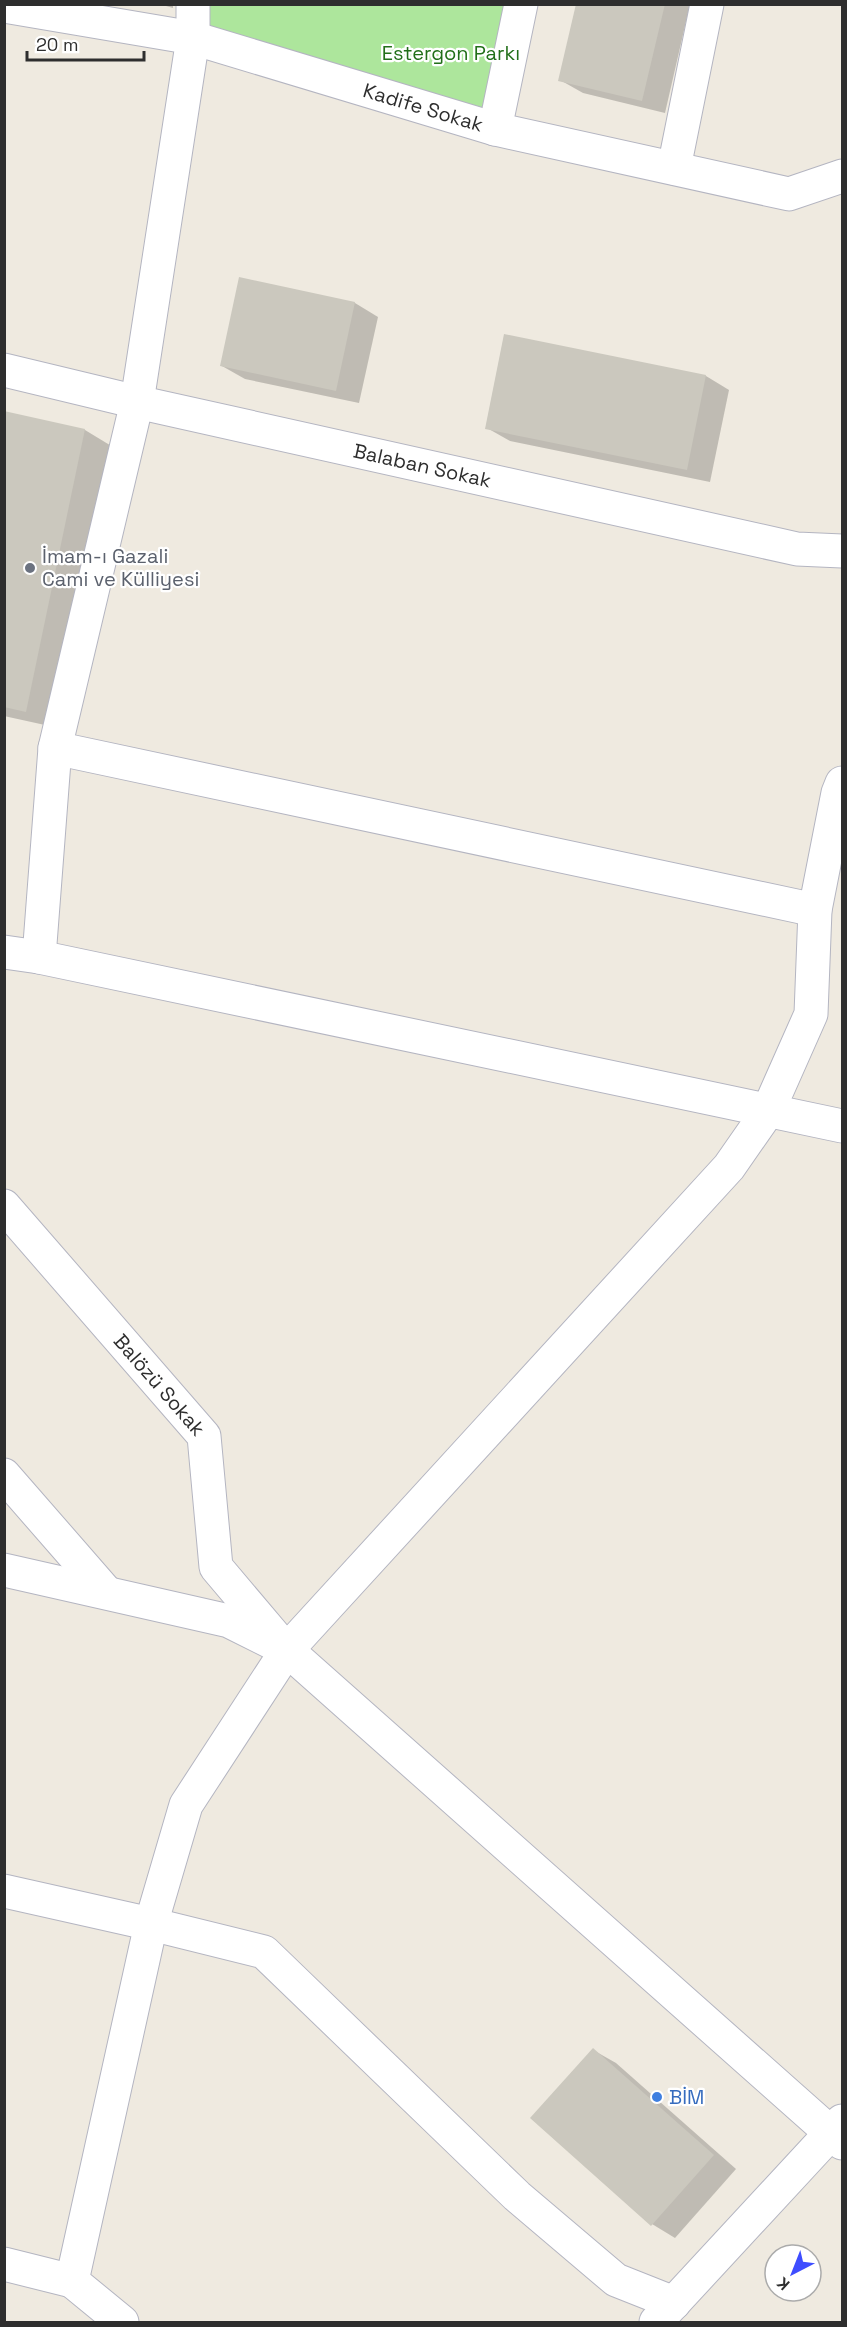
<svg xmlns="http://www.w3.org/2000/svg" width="847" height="2327" viewBox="0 0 847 2327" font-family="'Space Grotesk',sans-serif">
<rect width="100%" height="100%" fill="#efeae0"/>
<!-- green -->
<polygon fill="#ade69c" points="205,5 511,5 489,116 205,31"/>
<!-- shadow -->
<g fill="#0003">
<polygon points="159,4 173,4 173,8"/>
<polygon points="577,4 690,4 665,113 583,93 560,80"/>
<polygon points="240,279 355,303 378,317 359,403 245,379 222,366"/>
<polygon points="505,336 706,376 729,390 710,482 510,441 487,428"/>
<polygon points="4,412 85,430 113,447 54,727 4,716"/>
<polygon points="593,2050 616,2063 736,2169 675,2238 652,2224"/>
</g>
<!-- building -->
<g fill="#cbc8be">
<polygon points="576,4 665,4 642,101 558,81"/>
<polygon points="239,277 355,302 336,391 220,366"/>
<polygon points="504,334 706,375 687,470 485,429"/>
<polygon points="4,411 85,429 26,712 4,707"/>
<polygon points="593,2048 714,2155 651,2226 530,2118"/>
</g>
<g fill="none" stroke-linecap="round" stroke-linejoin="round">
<defs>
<g id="minor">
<path id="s1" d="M4 6 193 38 495 129 789 194 842 176"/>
<polyline points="495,129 521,4"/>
<polyline points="674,168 707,4"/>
<path id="s2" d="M4 370 137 402 797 549 842 551"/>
<polyline points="55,748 815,910"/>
<polyline points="4,952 39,957 842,1126"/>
<polyline points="39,957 55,748 137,402 193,38 193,4"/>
<path id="s3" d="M4 1206 204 1436 216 1567 276 1638"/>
<polyline points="4,1475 106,1592"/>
<polyline points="4,1570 229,1621 287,1650 842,2143"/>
<polyline points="4,1891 151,1924 264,1952 517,2196 616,2280 674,2303"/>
<polyline points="4,2264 72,2281"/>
<polyline points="122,2322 72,2281 151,1924 186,1805 287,1650 729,1167 768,1111 811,1014 815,910 838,793 842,783"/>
<polyline points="656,2322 842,2121"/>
</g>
</defs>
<!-- minor casing -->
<use href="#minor" stroke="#b4b5c1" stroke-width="35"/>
<!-- minor -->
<use href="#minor" stroke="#fff" stroke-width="33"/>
</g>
<!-- markers -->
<circle fill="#6b7280" stroke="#fff" stroke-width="2" cx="30" cy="568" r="6"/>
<circle fill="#3f7fe0" stroke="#fff" stroke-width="2" cx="657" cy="2097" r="6"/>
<g text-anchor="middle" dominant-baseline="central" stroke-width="4.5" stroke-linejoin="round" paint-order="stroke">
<!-- park labels -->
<g font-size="20" fill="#226f19" stroke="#fff">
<text x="451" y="53">Estergon Parkı</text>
</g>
<!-- street labels -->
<g font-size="20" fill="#2e2e2e" stroke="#fff">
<text stroke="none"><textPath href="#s1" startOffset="432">Kadife Sokak</textPath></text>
<text stroke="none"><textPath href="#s2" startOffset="429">Balaban Sokak</textPath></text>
<text stroke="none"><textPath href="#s3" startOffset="237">Balözü Sokak</textPath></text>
</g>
<!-- worship labels -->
<g font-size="20" fill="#5b616d" stroke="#fff" text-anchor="start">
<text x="42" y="556">İmam-ı Gazali<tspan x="42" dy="23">Cami ve Külliyesi</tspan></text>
</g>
<!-- shop labels -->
<g font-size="20" fill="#366cbe" stroke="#fff" text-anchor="start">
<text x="669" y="2097">BİM</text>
</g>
</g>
<!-- border -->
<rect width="847" height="2327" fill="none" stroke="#2e2e2e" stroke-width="12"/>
<!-- north arrow -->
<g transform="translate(793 2273) rotate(222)"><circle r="28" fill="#ffffff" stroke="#ababab" stroke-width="1.5"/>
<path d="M0-4.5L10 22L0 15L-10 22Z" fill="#3e4dff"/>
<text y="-9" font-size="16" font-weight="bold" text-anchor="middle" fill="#2e2e2e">K</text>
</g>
<!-- scale -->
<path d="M27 51v9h117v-9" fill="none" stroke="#2e2e2e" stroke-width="3"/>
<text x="36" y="51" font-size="18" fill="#2e2e2e" stroke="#ffffff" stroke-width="4.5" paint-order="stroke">20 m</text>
</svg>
